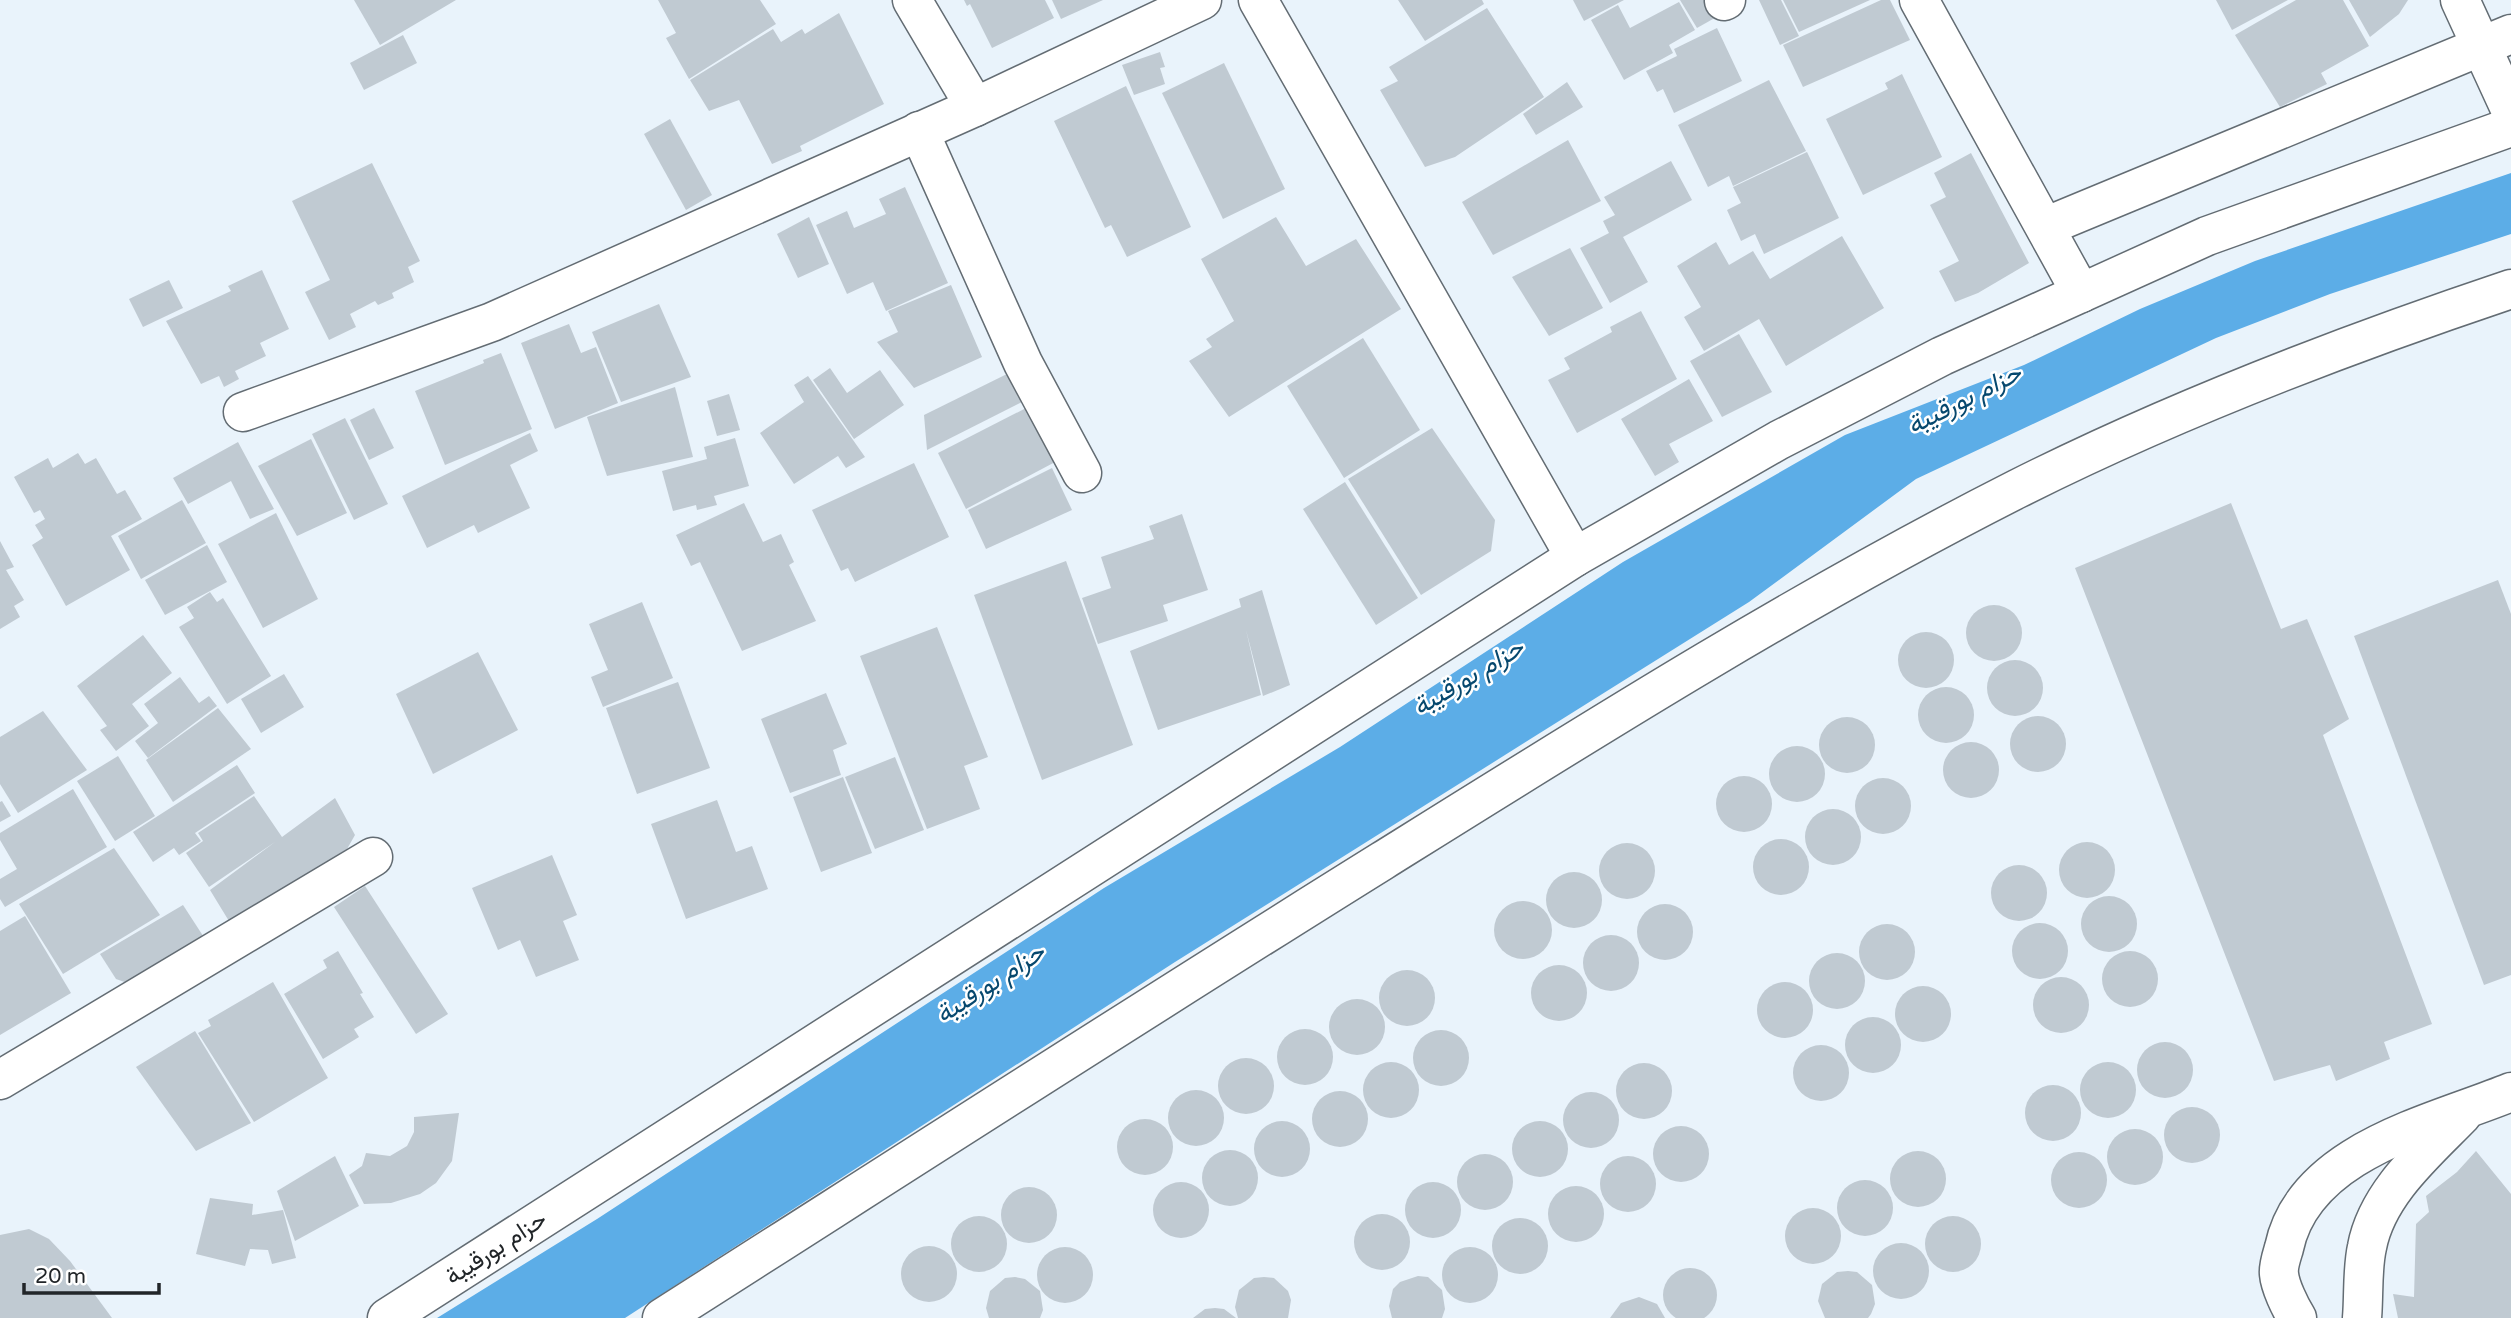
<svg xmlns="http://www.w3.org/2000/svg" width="2511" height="1318" viewBox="0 0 2511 1318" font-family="'Varela Round',Vazirmatn,sans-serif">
<rect width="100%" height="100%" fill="#e9f3fb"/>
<!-- water -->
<polygon fill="#5cade7" points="2511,173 2511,234 2330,294 2216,338 1916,479 1749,602 1175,962 625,1318 437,1318 597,1219 1104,888 1340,747 1623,562 1845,435 2024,365 2140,309 2255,261"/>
<!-- building -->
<g fill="#c0cad2">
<polygon points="354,0 456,0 380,45"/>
<polygon points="658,0 760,0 776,24 689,79 666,38 676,33"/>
<polygon points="964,0 1045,0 1054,18 992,48 970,4 967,6"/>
<polygon points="1052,0 1103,0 1061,19"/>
<polygon points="1398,0 1482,0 1484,4 1425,41"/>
<polygon points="1573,0 1624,0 1584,21"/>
<polygon points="1680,0 1711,0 1720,15 1697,28"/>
<polygon points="1759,0 1781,0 1799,36 1780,45"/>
<polygon points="1783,0 1870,0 1799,32"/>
<polygon points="1881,0 1890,0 1910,40 1803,87 1783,45"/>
<polygon points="2216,0 2288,0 2232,30"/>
<polygon points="2296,0 2343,0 2369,46 2321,73 2327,84 2280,107 2235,35"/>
<polygon points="2349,0 2408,0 2399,14 2370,37"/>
<polygon points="1679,2 1695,30 1669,45 1673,53 1624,80 1591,20 1618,5 1630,28"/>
<polygon points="1487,8 1544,97 1455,157 1425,167 1380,90 1398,81 1389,67"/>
<polygon points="839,13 884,104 800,146 802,151 772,164 739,100 709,111 690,80 773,29 781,42 802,29 805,34"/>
<polygon points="1717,28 1742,81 1674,113 1663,89 1657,92 1646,71 1677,56 1674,49"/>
<polygon points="403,35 417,63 364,90 350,63"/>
<polygon points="1160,52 1165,67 1160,68 1165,84 1134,95 1122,65"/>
<polygon points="1224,63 1285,189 1223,219 1162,93"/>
<polygon points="1902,74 1942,157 1863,195 1826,119 1888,89 1885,83"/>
<polygon points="1769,80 1806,151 1733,186 1729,176 1708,187 1678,125"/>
<polygon points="1567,82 1583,107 1536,135 1523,114"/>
<polygon points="1126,86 1191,227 1127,257 1111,225 1105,228 1054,121"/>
<polygon points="670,119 712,195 686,210 644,134"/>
<polygon points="1568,140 1601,201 1493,255 1462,202"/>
<polygon points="1807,152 1839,218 1764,254 1755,234 1741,241 1727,210 1741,203 1733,187"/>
<polygon points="1971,153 2029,263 1978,293 1955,302 1939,271 1959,261 1930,205 1946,197 1934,173"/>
<polygon points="1671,161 1692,200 1623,237 1648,282 1610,303 1580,248 1609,233 1603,221 1615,215 1604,197"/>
<polygon points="372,163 420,261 408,267 414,282 392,293 394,298 378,305 375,301 350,314 356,327 329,340 305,292 330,280 292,201"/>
<polygon points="905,187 948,283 886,311 873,282 847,294 816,225 847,211 854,228 886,214 879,199"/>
<polygon points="809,217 829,264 798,278 777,234"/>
<polygon points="1276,217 1306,266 1356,239 1401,309 1229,417 1189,361 1212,347 1206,339 1234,321 1201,259"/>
<polygon points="1842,236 1884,308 1786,366 1759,319 1704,351 1684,317 1701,307 1677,266 1716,242 1729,265 1753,251 1770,279"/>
<polygon points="1570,248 1603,308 1549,336 1512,277"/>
<polygon points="262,270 289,329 260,343 266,356 235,371 239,379 224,387 219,376 201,384 166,321 231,291 228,286"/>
<polygon points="169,280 183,308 143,327 129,299"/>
<polygon points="951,285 982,357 914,388 877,342 898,332 888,311"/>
<polygon points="659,304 691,377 621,402 592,332"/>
<polygon points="1641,311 1677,379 1577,433 1548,380 1570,369 1564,358 1612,332 1610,327"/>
<polygon points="569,324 581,353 596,347 618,403 555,429 521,343"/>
<polygon points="1739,334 1772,392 1722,417 1690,361"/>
<polygon points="1363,338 1420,430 1344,478 1287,386"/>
<polygon points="501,353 532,429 445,465 415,391 484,363 483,360"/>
<polygon points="830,368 847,393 880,370 904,405 854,439 813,380"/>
<polygon points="1011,372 1024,401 927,450 924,415"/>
<polygon points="808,376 865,457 846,468 838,456 794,484 760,433 804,402 794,385"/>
<polygon points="1689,379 1713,421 1669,444 1679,462 1655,476 1621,419"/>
<polygon points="675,387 693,457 607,476 587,417"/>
<polygon points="729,394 740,430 717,436 707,401"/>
<polygon points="1028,407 1057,461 966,509 938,453"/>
<polygon points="374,408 394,448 369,460 350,420"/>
<polygon points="345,418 388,504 354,520 312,434"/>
<polygon points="1432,428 1495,520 1491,551 1421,595 1348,479"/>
<polygon points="530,433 538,451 510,465 530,508 478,533 474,525 427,548 402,496"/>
<polygon points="735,438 749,486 714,496 717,505 697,510 696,505 673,511 662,471 707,459 704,447"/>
<polygon points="311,439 347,513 297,536 258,466"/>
<polygon points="238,442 274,509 250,519 231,481 188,504 173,478"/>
<polygon points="78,453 85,464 96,458 117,494 125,490 142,519 111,536 130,570 66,606 32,545 43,538 35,525 45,519 40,510 34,513 14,477 48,458 53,468"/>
<polygon points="914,463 949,537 855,582 848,568 841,571 812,510"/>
<polygon points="1052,468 1072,510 986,549 968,510"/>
<polygon points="1345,482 1418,598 1376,625 1303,509"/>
<polygon points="182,500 206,543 141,579 118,536"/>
<polygon points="744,503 763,542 781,534 794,562 789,565 816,621 742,651 700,562 691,566 676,535"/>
<polygon points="2231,503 2281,629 2307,619 2349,719 2323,735 2432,1024 2384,1042 2390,1059 2336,1081 2330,1065 2274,1081 2075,568"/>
<polygon points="276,513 318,599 263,628 218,544"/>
<polygon points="1182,514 1208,590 1163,605 1168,621 1098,644 1082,598 1111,588 1101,557 1154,539 1149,526"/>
<polygon points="0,541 14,567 6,570 24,600 14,606 20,617 0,629"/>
<polygon points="207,545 227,582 165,615 145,580"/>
<polygon points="1066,561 1133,745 1042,780 974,595"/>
<polygon points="2498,580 2511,614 2511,975 2484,985 2354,636"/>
<polygon points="1262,590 1290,685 1263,696 1246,630 1261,695 1158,730 1130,651 1241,607 1239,599"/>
<polygon points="210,592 217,602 223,598 271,676 227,704 179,627 194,618 187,607"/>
<polygon points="642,602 673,678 603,707 591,677 608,670 589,624"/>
<circle cx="1994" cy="633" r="28"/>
<polygon points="937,627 988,757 964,766 980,809 927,829 860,656"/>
<circle cx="1926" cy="660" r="28"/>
<polygon points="143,635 172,673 132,704 149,726 116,751 100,730 107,726 77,686"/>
<polygon points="478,652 518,730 433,774 396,694"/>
<circle cx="2015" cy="688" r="28"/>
<polygon points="284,674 304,707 261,733 241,699"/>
<polygon points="180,677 199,703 209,696 217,706 148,758 135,741 158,723 144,704"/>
<polygon points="678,682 710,768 637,794 606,708"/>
<circle cx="1946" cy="715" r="28"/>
<polygon points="826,693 847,744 833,750 841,775 790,793 761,719"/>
<polygon points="218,708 251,749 173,802 146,760"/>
<polygon points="43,711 87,770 18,813 0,784 0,737"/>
<circle cx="2038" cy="744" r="28"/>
<circle cx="1847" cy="745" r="28"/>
<circle cx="1971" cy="770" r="28"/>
<circle cx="1797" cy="774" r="28"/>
<polygon points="118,756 155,816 115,841 77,781"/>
<polygon points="895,757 924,830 875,849 845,777"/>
<polygon points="237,765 255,793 195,833 201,841 179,855 174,848 153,862 133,832"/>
<circle cx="1744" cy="804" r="28"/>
<polygon points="843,777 872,853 821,872 793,797"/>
<circle cx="1883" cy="806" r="28"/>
<polygon points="73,789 107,847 5,907 0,899 0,879 17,869 0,840 0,833"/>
<polygon points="254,796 282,837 335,798 355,835 347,849 298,880 302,886 235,931 210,890 275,842 209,887 186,853 203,841 198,833"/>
<polygon points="717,800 736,852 752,846 768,889 686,919 651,824"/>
<polygon points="2,801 11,816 0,822 0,802"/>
<circle cx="1833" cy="837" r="28"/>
<circle cx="1781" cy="867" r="28"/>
<circle cx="2087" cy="870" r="28"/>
<circle cx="1627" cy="871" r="28"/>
<polygon points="114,848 160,915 63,974 19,904"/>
<polygon points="552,855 577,915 563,921 579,960 536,977 520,940 498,950 472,888"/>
<circle cx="2019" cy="893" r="28"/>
<circle cx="1574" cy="900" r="28"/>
<polygon points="365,886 448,1014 416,1034 334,907"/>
<circle cx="2109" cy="924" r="28"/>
<circle cx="1523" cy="930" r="29"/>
<circle cx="1665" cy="932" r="28"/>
<polygon points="183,905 207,942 136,986 116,979 100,954"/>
<polygon points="25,916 71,993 0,1035 0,931"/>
<circle cx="2040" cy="951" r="28"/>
<circle cx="1887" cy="952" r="28"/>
<circle cx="1611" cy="963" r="28"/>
<circle cx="2130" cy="979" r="28"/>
<polygon points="338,951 363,993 360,994 374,1017 354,1029 359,1037 323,1059 284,994 327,968 323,960"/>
<circle cx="1837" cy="981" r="28"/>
<circle cx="1559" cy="993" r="28"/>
<circle cx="1407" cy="998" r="28"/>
<circle cx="2061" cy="1005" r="28"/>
<circle cx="1785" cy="1010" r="28"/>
<polygon points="273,982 328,1078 254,1122 198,1033 211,1026 208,1020"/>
<circle cx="1923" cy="1014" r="28"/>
<circle cx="1357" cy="1027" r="28"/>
<circle cx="1873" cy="1045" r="28"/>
<circle cx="1305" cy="1057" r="28"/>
<circle cx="1441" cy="1058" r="28"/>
<polygon points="195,1031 251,1123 196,1151 136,1067"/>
<circle cx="2165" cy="1070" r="28"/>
<circle cx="1821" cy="1073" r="28"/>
<circle cx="1246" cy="1086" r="28"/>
<circle cx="2108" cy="1090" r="28"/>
<circle cx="1391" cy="1090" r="28"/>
<circle cx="1644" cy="1091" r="28"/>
<circle cx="2053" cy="1113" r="28"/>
<circle cx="1196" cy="1118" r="28"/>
<circle cx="1340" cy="1119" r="28"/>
<circle cx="1591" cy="1120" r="28"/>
<circle cx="2192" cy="1135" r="28"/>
<polygon points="459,1113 452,1161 436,1183 420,1194 391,1203 364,1204 349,1175 362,1166 366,1153 390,1156 407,1146 414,1132 414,1117"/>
<circle cx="1145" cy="1147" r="28"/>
<circle cx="1282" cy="1149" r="28"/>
<circle cx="1540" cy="1149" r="28"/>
<circle cx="1681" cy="1154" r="28"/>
<circle cx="2135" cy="1157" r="28"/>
<circle cx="1230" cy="1178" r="28"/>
<circle cx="1918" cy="1179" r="28"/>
<polygon points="2476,1151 2511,1194 2511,1318 2398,1318 2393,1294 2414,1297 2416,1224 2429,1212 2426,1196 2457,1172"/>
<circle cx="2079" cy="1180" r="28"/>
<circle cx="1485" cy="1182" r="28"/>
<circle cx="1628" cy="1184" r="28"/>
<polygon points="335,1156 359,1206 295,1241 277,1191"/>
<circle cx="1865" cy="1208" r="28"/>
<circle cx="1433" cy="1210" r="28"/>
<circle cx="1181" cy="1210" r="28"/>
<circle cx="1576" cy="1214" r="28"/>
<circle cx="1029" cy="1215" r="28"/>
<polygon points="210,1198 253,1204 252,1215 283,1210 296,1258 272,1264 268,1250 250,1249 245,1266 196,1254"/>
<circle cx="1813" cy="1236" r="28"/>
<circle cx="1382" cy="1242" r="28"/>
<circle cx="1953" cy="1244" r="28"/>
<circle cx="979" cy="1244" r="28"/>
<circle cx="1520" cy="1246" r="28"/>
<polygon points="29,1229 49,1239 70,1261 112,1318 0,1318 0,1235"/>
<circle cx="1901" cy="1271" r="28"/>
<circle cx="929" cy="1274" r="28"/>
<circle cx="1470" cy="1275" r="28"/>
<circle cx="1065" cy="1275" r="28"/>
<circle cx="1690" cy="1295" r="27"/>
<polygon points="1848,1271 1857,1272 1872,1285 1875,1304 1871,1314 1868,1318 1825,1318 1818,1301 1822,1284 1837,1272"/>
<polygon points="1418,1276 1428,1277 1442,1290 1445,1309 1442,1318 1392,1318 1389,1306 1393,1289 1400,1282"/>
<polygon points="1015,1277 1025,1279 1040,1291 1043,1310 1040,1318 989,1318 986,1308 990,1291 1005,1278"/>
<polygon points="1264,1277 1274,1278 1288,1291 1291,1300 1288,1318 1238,1318 1235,1307 1239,1290 1254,1278"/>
<polygon points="1639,1297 1657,1304 1665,1318 1610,1318 1621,1303"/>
<polygon points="1215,1308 1224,1309 1236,1318 1193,1318 1205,1309"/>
</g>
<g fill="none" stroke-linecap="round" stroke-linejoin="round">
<defs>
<g id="minor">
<polyline points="912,0 975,107"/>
<polyline points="1258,0 1575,557"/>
<polyline points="1919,0 2081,293"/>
<polyline points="2460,0 2511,111"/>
<polyline points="1724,1 1726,0"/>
<polyline points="919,131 1023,363 1082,473"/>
<polyline points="2047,226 2511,34"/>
<polyline points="243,412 492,322 975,107 1202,0"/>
<polyline points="0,1080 373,857"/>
<path d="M2297 1318C2290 1307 2280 1286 2279 1274 2278 1266 2282 1255 2284 1248 2304 1151 2433 1124 2511 1092"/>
<path d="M2362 1318C2364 1295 2362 1269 2367 1247 2377 1193 2426 1152 2462 1115"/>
</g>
<g id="highway">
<polyline points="387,1318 1575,557 1779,440 1942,356 2207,236 2511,127"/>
<path d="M662 1318C902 1165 1141 1011 1382 861 1590 731 1798 600 2017 489 2172 411 2347 344 2511 289"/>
</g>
</defs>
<!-- minor casing -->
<use href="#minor" stroke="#636c73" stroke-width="41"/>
<!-- highway casing -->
<use href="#highway" stroke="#636c73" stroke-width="41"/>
<!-- minor -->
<use href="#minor" stroke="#fff" stroke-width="38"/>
<!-- highway -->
<use href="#highway" stroke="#fff" stroke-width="38"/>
</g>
<g text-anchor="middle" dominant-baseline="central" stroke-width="5" stroke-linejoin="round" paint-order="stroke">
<!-- street labels -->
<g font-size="24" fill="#212528" stroke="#fff">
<text transform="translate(496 1248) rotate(-33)">حزام بورقيبة</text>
</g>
<!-- water labels -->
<g font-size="26" font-style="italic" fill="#06486e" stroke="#fff">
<text transform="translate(1964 399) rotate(-27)">حزام بورقيبة</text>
<text transform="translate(1468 677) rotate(-31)">حزام بورقيبة</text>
<text transform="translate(990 983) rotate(-33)">حزام بورقيبة</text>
</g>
</g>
<!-- scale -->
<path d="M24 1283v10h135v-10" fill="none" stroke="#212528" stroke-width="3.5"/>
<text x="35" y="1283" font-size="21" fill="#212528" stroke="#ffffff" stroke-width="5" paint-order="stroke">20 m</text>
</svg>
